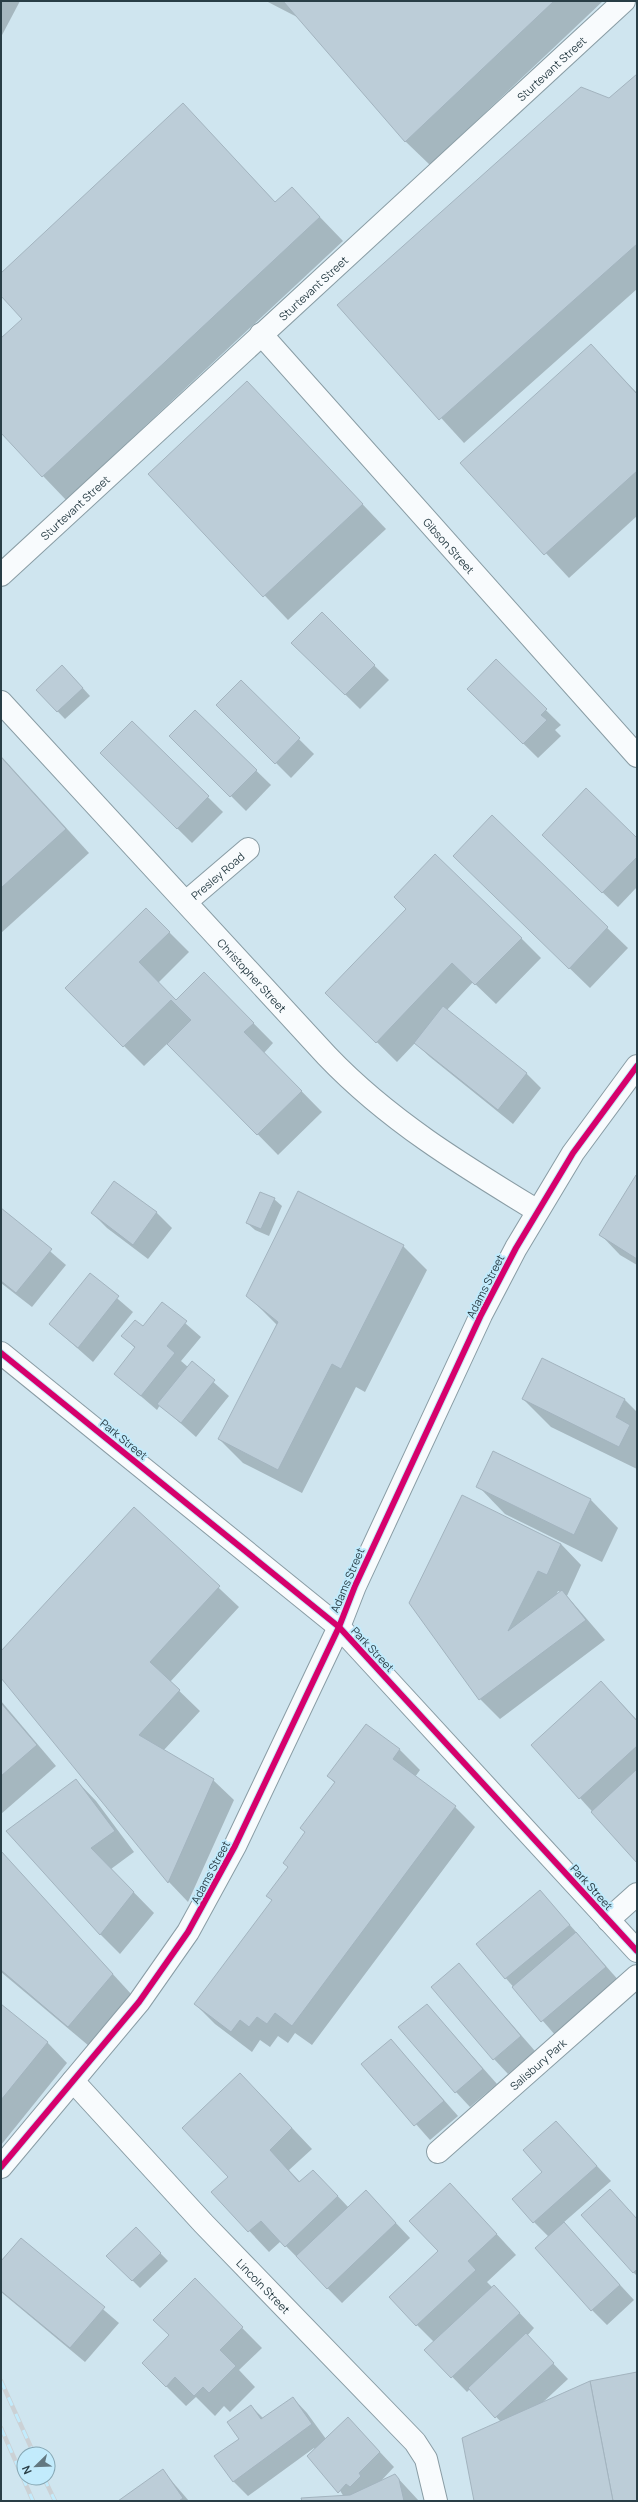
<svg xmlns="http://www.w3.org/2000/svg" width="638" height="2502" viewBox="0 0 638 2502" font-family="Manrope,sans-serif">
<rect width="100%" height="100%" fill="#cfe5ef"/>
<!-- shadow -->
<g fill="#0003" fill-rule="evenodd">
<polygon points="1,1 20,1 1,37"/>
<polygon points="266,1 603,1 430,165 406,142 299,18"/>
<polygon points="637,75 637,289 464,443 338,305 610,99"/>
<polygon points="183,104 276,203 292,188 343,241 66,500 1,432 1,340 23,319 1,295 1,275"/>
<polygon points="591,345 637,393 637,516 569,578 462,463"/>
<polygon points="247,382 386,529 288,620 149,474"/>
<polygon points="322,614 389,680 360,709 293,643"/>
<polygon points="496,661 561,725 555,730 561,736 538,758 468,689"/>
<polygon points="70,674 90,696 65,719 37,690"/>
<polygon points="241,682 314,754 291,778 218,705"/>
<polygon points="195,711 271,785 246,811 171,736"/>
<polygon points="132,722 223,812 192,843 101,753"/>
<polygon points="1,756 89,853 1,933"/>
<polygon points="492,817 628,948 590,988 474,876"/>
<polygon points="637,839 637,887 618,907 558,850"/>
<polygon points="146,909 189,952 158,983 176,1001 204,973 273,1043 264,1053 322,1112 278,1155 168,1043 144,1066 66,988"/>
<polygon points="521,938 541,958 496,1004 473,982 447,1010 526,1073 541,1088 513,1124 430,1057 415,1043 397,1062 327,993"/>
<polygon points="637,1177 637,1265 620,1255 600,1234"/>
<polygon points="115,1182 157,1213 172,1228 148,1259 107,1228 92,1213"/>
<polygon points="274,1199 282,1206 269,1236 255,1230 247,1223"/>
<polygon points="1,1209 66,1265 32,1307 1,1283"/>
<polygon points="403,1246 427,1270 365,1392 356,1387 302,1493 243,1463 219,1439 277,1325 247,1295"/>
<polygon points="90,1275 133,1312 93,1362 50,1324"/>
<polygon points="162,1303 201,1337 181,1361 188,1367 192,1363 229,1396 196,1437 160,1405 157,1410 115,1374 135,1348 123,1336 143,1328"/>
<polygon points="523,1399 624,1399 637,1412 637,1469 551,1427"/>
<polygon points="494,1453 591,1500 618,1528 602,1562 505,1514 478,1486"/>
<path d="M462 1497 561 1544 581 1565 567 1596 605 1640 500 1719 480 1699ZM558 1591 561 1592 556 1596Z"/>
<polygon points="134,1508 239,1607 170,1682 200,1711 163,1751 213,1780 234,1800 188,1902 169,1882 1,1676 1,1652"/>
<polygon points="601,1682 637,1720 637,1861 580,1798"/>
<polygon points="1,1701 56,1766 1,1814"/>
<polygon points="366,1725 400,1750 420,1770 415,1777 455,1807 475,1827 312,2045 295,2033 288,2043 278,2036 270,2047 260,2040 252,2052 215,2024 195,2004 273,1901 268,1896 289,1868 335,1783 328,1776"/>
<polygon points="76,1780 96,1801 134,1852 111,1869 154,1913 120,1954 100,1934"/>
<polygon points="1,1852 132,1995 89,2046 1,1972"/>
<polygon points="540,1891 620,1982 556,2036 477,1945"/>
<polygon points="459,1964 535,2051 508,2074 494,2059"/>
<polygon points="1,2005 47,2042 67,2063 1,2145"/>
<polygon points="427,2005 497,2084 470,2107 456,2092"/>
<polygon points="391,2040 458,2116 430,2140 363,2064"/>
<polygon points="260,2094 312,2149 289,2170 300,2182 333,2191 349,2208 381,2207 410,2238 342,2303 281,2241 269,2252 213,2192 229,2177"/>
<polygon points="556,2122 611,2181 563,2223 634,2300 607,2325 592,2310 549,2237 534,2222"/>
<polygon points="470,2205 516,2255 487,2282 493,2288 494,2286 534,2328 527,2336 568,2379 541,2404 637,2373 637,2501 475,2501 501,2422 470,2389 467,2392 426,2350 434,2342 417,2325 439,2251"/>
<polygon points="637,2219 637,2276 633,2272"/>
<polygon points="136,2228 168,2261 140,2288 108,2256"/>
<polygon points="21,2239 119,2323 85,2362 1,2292 1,2263"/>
<polygon points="195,2280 262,2348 239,2370 255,2387 230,2412 224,2406 215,2416 196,2397 186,2406 143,2363 170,2336"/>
<polygon points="293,2398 307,2413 326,2439 348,2418 394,2467 379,2483 395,2475 419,2501 303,2501 344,2497 314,2448 248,2496 233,2481 240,2439 251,2406 264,2419"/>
<polygon points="163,2471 189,2501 120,2501"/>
</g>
<!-- building -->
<g fill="#bccdd8" stroke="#a3b4bf">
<polygon points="283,1 554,1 405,142"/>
<polygon points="637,74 637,244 439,420 337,305 581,87 609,98"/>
<polygon points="183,103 275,202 292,187 320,217 42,477 1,433 1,338 22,319 1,296 1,273"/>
<polygon points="591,344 637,394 637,471 544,555 460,463"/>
<polygon points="247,381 363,504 263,597 148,474"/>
<polygon points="322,612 375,665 345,695 291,643"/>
<polygon points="496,659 547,709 541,715 547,720 523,744 467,689"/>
<polygon points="62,665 83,688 57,712 36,690"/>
<polygon points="241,680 300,738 275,764 216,705"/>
<polygon points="195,710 257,770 230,797 169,736"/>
<polygon points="132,721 209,796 177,829 100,753"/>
<polygon points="1,757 66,829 1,888"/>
<polygon points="586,788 637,838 637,857 602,893 542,835"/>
<polygon points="492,815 608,927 569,969 453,856"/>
<polygon points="435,854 522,938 475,985 452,963 376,1043 325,993 406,909 394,897"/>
<polygon points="146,908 170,932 139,962 176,1000 204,972 254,1023 244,1032 302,1091 257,1135 167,1044 191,1020 171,1000 123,1047 65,988"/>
<polygon points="443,1006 527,1073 498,1110 414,1043"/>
<polygon points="636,1175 637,1176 637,1259 599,1235"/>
<polygon points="114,1181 157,1212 133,1245 91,1213"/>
<polygon points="298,1191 404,1245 341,1369 332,1364 278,1470 218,1439 278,1322 246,1296"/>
<polygon points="260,1192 275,1198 261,1229 246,1223"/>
<polygon points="1,1208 52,1249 16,1293 1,1281"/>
<polygon points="90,1273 119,1296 78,1348 49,1324"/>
<polygon points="162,1302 187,1321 167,1346 175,1353 141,1396 114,1374 135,1347 121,1336 135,1320 143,1326"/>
<polygon points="542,1358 625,1399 616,1417 630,1425 619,1447 522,1399"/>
<polygon points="192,1361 215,1380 181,1423 157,1404"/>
<polygon points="493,1451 591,1499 574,1535 476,1487"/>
<polygon points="462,1495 561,1544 547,1575 538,1571 508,1631 562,1590 586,1620 479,1700 409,1603"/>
<polygon points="134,1507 220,1586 150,1662 180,1690 139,1735 214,1779 168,1883 1,1678 1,1651"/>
<polygon points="601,1681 637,1721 637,1746 579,1799 531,1745"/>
<polygon points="1,1703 37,1745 1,1776"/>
<polygon points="366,1724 400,1749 393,1759 456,1806 292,2026 275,2013 267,2024 257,2017 249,2027 240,2020 231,2032 194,2004 272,1900 266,1896 288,1867 283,1863 305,1832 300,1828 335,1782 327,1776"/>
<polygon points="637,1769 637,1863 591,1812"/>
<polygon points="76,1779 115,1831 91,1848 134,1892 100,1935 6,1831"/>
<polygon points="1,1851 113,1974 68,2027 1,1970"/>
<polygon points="540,1890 570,1925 505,1979 476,1944"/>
<polygon points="576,1932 606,1967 541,2022 512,1987"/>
<polygon points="459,1963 521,2036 493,2060 431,1987"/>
<polygon points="1,2004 48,2042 1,2100"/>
<polygon points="427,2004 483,2069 455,2093 398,2027"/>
<polygon points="391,2039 444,2101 414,2126 361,2064"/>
<polygon points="240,2073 292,2128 270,2150 299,2182 313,2170 338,2196 285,2247 261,2221 248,2232 211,2192 228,2177 182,2128"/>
<polygon points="556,2121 597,2166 533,2223 512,2199 542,2172 523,2150"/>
<polygon points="450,2183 497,2234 468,2261 476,2270 416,2326 389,2297 438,2251 409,2221"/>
<polygon points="610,2189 637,2219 637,2269 633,2273 581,2215"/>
<polygon points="366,2190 396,2223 327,2289 296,2256"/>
<polygon points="564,2222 620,2285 591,2311 535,2248"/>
<polygon points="136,2227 161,2253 132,2281 106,2256"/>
<polygon points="21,2238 105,2307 70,2348 1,2291 1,2261"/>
<polygon points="195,2278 243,2327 220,2350 236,2366 209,2393 203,2387 194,2396 175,2377 166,2387 142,2363 169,2335 153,2320"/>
<polygon points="494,2285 520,2313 451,2378 424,2350"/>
<polygon points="526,2333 554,2363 495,2418 468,2388"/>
<polygon points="637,2372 637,2501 613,2501 590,2381"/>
<polygon points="590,2381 613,2501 474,2501 462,2438"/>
<polygon points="293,2397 312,2424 233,2482 214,2456 239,2439 227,2422 251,2405 261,2419"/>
<polygon points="348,2417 380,2452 359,2473 361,2476 350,2487 346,2484 338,2493 307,2456"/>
<polygon points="163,2469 183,2498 179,2501 118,2501"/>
<polygon points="395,2474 399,2479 404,2501 302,2501 301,2498 350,2495"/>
</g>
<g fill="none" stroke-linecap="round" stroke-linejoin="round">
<defs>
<g id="minor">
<path id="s1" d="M261 334 637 756"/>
<path id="s2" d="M1 575 624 1"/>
<path id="s3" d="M1 702 327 1056C388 1120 462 1165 536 1210"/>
<path id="s4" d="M186 902 248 849"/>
<polyline points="608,1920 637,1894"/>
<path id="s5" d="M73 2081 203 2223 415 2442 426 2459 436 2501"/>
<path id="s6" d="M438 2152 637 1976"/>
</g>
<polyline id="tertiary" points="1,1353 339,1627 637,1951"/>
<polyline id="secondary" points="1,2167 139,2002 188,1932 235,1846 339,1627 355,1586 481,1315 516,1248 573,1153 637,1066"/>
</defs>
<!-- minor casing -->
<use href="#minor" stroke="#899ca4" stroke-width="24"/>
<!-- tertiary casing -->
<use href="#tertiary" stroke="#899ca4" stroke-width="24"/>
<!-- secondary casing -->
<use href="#secondary" stroke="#899ca4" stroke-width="24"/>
<!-- minor -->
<use href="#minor" stroke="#f8fbfd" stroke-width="22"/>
<!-- tertiary -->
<use href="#tertiary" stroke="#f8fbfd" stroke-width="22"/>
<!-- secondary -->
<use href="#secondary" stroke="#f8fbfd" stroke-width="22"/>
<defs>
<g id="rail">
<polyline points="1,2381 34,2454"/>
<polyline points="1,2428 33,2501"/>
<polyline points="44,2478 55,2501"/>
</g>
</defs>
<!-- rail casing -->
<use href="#rail" stroke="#cbd1d5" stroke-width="4.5"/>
<!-- rail -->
<use href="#rail" stroke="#c2ebfc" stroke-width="3" stroke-dasharray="9" stroke-linecap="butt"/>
<defs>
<g id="cycleway">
<polyline points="1,1353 339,1627 637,1951"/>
<polyline points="1,2167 139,2002 188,1932 235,1846 339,1627 355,1586 481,1315 516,1248 573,1153 637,1066"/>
</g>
</defs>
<!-- cycleway casing -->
<use href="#cycleway" stroke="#c2ebfc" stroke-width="8"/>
<!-- cycleway -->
<use href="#cycleway" stroke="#d6006c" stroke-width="6"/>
</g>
<g text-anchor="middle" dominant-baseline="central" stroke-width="4" stroke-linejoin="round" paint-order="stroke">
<!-- street labels -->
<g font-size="11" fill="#293e46" stroke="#c2ebfc">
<text stroke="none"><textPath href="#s2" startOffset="748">Sturtevant Street</textPath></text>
<text stroke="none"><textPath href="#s2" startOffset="424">Sturtevant Street</textPath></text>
<text stroke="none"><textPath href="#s2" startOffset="100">Sturtevant Street</textPath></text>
<text stroke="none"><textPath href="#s1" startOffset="283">Gibson Street</textPath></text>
<text stroke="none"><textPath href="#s4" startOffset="41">Presley Road</textPath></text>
<text stroke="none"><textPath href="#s3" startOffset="371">Christopher Street</textPath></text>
<text transform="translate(485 1286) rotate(-63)">Adams Street</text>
<text transform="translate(124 1439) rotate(39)">Park Street</text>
<text transform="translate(347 1580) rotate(-67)">Adams Street</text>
<text transform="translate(373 1649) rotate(47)">Park Street</text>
<text transform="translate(210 1872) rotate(-62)">Adams Street</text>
<text transform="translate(592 1887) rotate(48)">Park Street</text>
<text stroke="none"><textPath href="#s6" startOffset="133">Salisbury Park</textPath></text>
<text stroke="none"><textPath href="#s5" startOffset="280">Lincoln Street</textPath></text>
</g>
</g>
<!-- border -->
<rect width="638" height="2502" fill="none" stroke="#293e46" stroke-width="4"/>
<!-- north arrow -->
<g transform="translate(36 2466) rotate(247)"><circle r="19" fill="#c2ebfc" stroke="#85a6b3"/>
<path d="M0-3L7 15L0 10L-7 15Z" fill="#637881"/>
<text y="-6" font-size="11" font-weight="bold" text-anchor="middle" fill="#293e46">N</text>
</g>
</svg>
